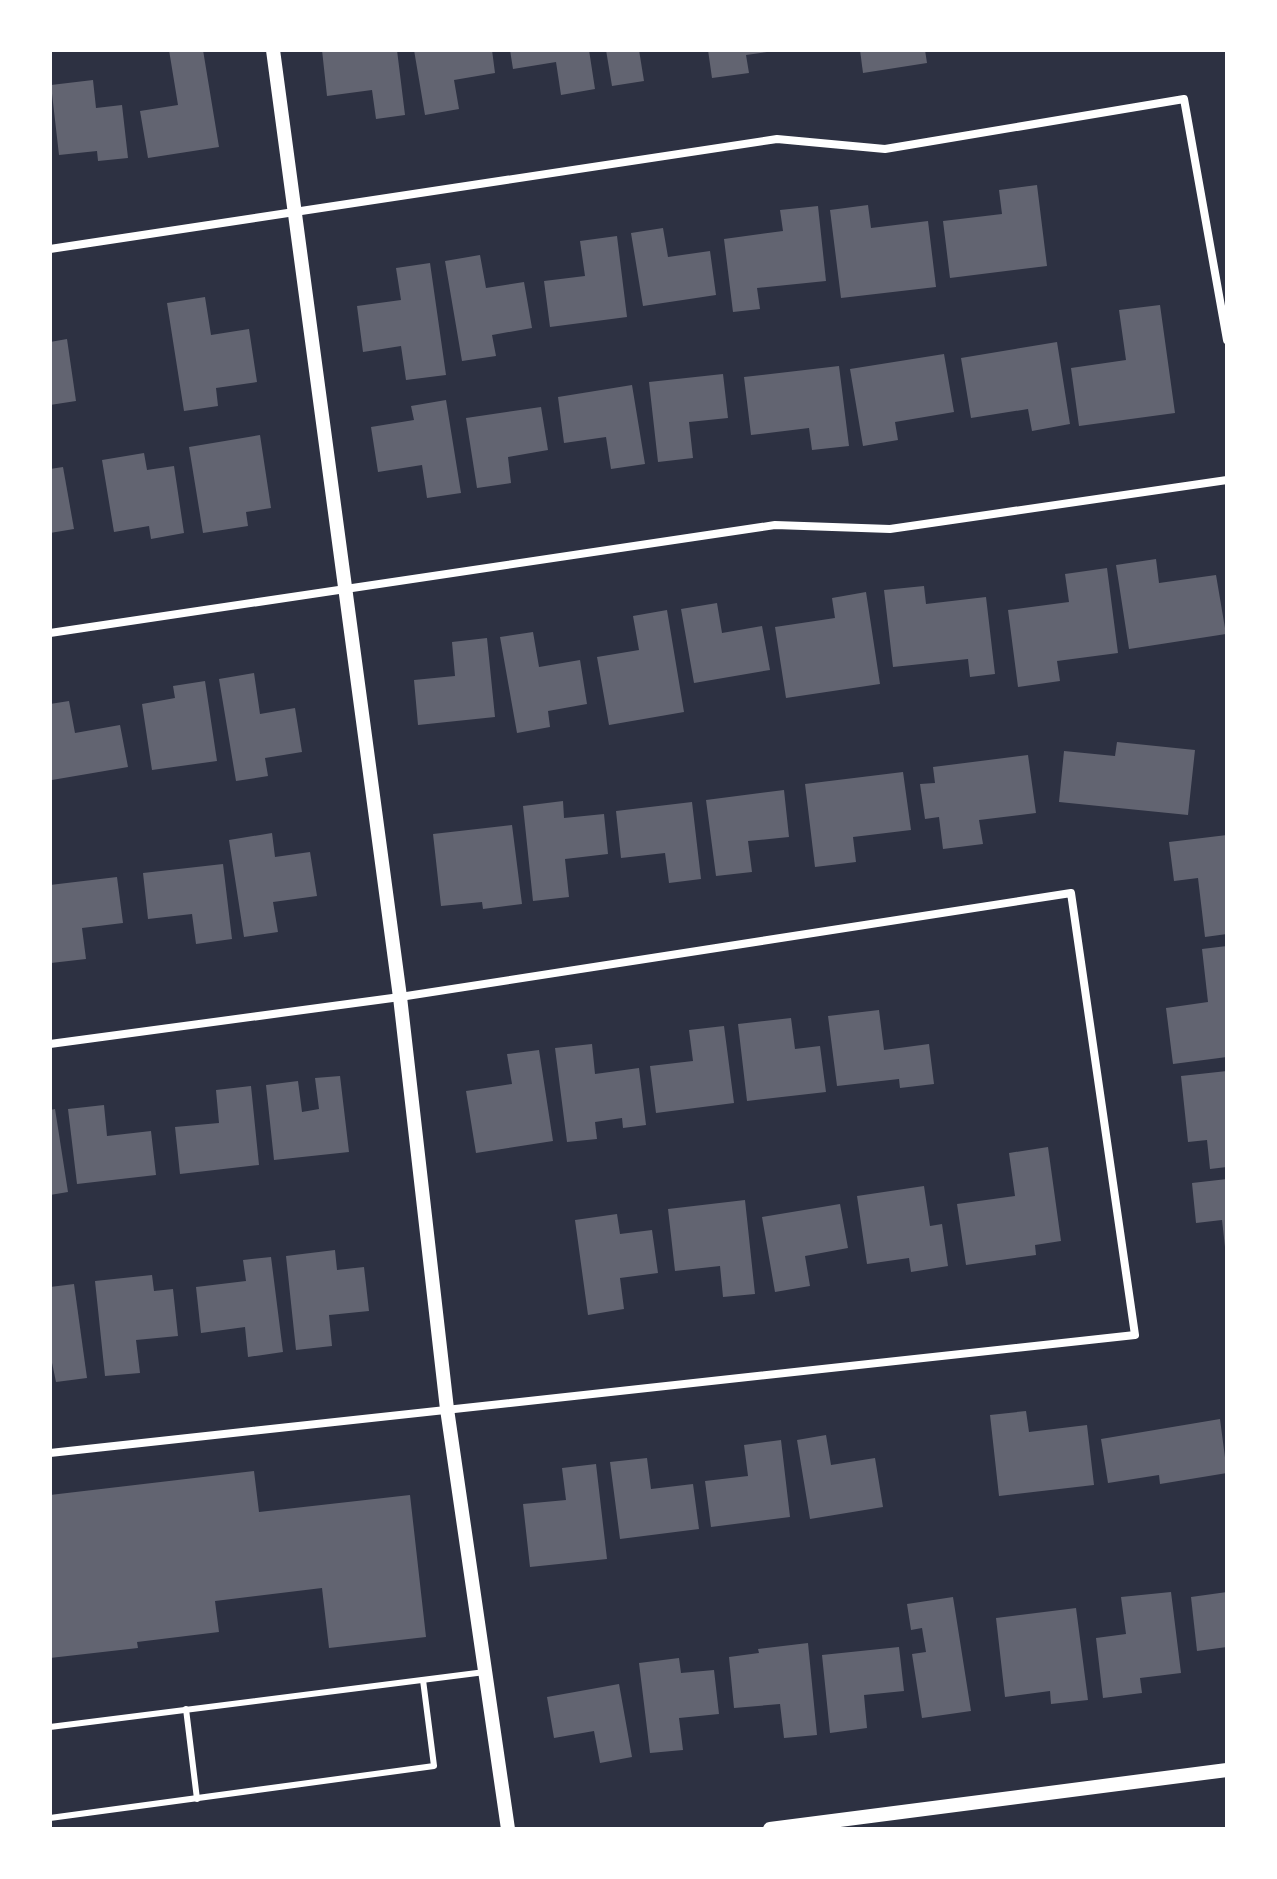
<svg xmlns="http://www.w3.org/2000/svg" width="1277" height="1879" viewBox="0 0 1277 1879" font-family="Helvetica,sans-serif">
<rect width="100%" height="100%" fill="#2d3142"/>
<!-- building -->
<g fill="#626471">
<polygon points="169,50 203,50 219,147 148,158 140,111 178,105"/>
<polygon points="322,50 397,50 405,115 376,119 372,90 327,96"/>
<polygon points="414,50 492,50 495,73 454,80 459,109 425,115"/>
<polygon points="510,50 589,50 595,89 561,95 556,62 513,69"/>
<polygon points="606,50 639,50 644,81 612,86"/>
<polygon points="708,50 767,50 767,52 746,55 749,73 712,78"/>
<polygon points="860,50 925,50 927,63 863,73"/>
<polygon points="93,80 96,108 122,105 128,158 98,161 97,151 59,155 51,85"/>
<polygon points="1037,185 1047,266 950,278 943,221 1002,214 999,190"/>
<polygon points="868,205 871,228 928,221 936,287 841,298 830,210"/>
<polygon points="818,206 826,281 757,288 760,309 733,312 724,239 783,231 780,210"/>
<polygon points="663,228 668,257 710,251 716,295 643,306 631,233"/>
<polygon points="617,236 627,317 550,327 544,281 585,276 580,241"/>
<polygon points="480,255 486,288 524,282 532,328 492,335 496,356 462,361 445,261"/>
<polygon points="430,263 446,375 406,380 401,346 363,352 357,306 401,300 396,268"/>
<polygon points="205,297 211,335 249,329 257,382 216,388 218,406 184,411 167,303"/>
<polygon points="1160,305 1175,413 1079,426 1071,368 1126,360 1119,310"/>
<polygon points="67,339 76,401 50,405 50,342"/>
<polygon points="1057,342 1070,424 1032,431 1028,409 971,418 961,358"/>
<polygon points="944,354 954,412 895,422 898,440 863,446 850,369"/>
<polygon points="839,366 849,446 812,450 809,428 751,435 744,377"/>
<polygon points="723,374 728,418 689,422 693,458 658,462 649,382"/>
<polygon points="632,385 645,464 611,469 606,437 564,443 558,397"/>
<polygon points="446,400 461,493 427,498 422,465 378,472 371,427 414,420 411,406"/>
<polygon points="541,407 548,450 508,457 511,483 477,488 466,418"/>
<polygon points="260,435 271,508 246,512 248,526 203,533 189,447"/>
<polygon points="144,453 147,470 174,466 184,533 151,539 149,526 114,532 102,460"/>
<polygon points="63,467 74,529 50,533 50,469"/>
<polygon points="1156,559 1159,583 1216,575 1226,634 1129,649 1116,565"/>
<polygon points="1107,568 1118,653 1057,661 1060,681 1018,687 1008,610 1069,602 1065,574"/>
<polygon points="924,586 926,604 986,597 995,674 970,677 968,659 893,667 884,590"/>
<polygon points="866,592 880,684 786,698 775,627 835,618 832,598"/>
<polygon points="717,603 722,633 762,626 770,670 694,683 681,609"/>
<polygon points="667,610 684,712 609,725 597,657 639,650 633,616"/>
<polygon points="533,632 539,667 580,660 587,704 548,711 550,727 517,733 500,637"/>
<polygon points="487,638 495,717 418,725 414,680 455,676 452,642"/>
<polygon points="254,673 260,714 295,708 302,752 265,758 268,776 236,781 219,679"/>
<polygon points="205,681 217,761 152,770 142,704 175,698 173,686"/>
<polygon points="69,701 75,733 120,725 128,767 52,780 50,704"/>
<polygon points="1117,742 1195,750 1188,815 1059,802 1064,751 1115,756"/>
<polygon points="1028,755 1036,813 979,820 983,844 943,849 939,817 925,819 920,784 935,783 933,767"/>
<polygon points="903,772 911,830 853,837 856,862 815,867 805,784"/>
<polygon points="784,790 789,837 748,841 752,872 716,876 706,800"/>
<polygon points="563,801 564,818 604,814 608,854 565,859 569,897 533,901 523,806"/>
<polygon points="692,802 701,879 669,883 665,853 621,858 616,811"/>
<polygon points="512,825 522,904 483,909 482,902 441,906 433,834"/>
<polygon points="272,833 275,857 310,852 317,896 273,902 278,932 244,937 229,840"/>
<polygon points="1227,835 1227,934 1205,937 1198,878 1174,881 1169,842"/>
<polygon points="223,864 232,939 196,944 192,914 148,919 143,873"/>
<polygon points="117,877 123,923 82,928 86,959 51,963 50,885"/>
<polygon points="1227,946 1227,1057 1173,1064 1166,1008 1208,1002 1202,949"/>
<polygon points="879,1010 884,1050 929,1044 934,1084 900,1088 899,1079 837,1086 828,1016"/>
<polygon points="791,1018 795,1049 820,1046 826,1092 747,1101 738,1024"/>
<polygon points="724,1026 734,1103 656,1113 650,1066 693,1061 689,1030"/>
<polygon points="592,1044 595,1074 639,1068 646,1125 623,1128 622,1118 595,1122 597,1139 567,1142 555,1048"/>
<polygon points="539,1050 553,1141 476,1153 466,1091 512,1084 507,1054"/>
<polygon points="1227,1071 1227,1167 1210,1169 1207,1140 1188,1142 1181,1076"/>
<polygon points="340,1076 349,1152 274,1160 266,1085 298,1081 302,1112 319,1109 315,1078"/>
<polygon points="251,1086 259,1165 180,1174 175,1127 219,1123 216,1090"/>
<polygon points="104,1105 107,1136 151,1131 156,1175 77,1184 68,1109"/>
<polygon points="55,1109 68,1192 50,1195 50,1110"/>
<polygon points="1048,1147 1061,1241 1035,1245 1036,1255 966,1265 957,1204 1015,1196 1009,1153"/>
<polygon points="1227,1179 1227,1247 1225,1247 1222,1220 1196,1223 1192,1183"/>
<polygon points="924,1186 930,1226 942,1224 948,1266 911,1272 909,1258 867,1264 857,1196"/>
<polygon points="745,1200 755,1294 723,1297 720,1266 675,1271 668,1209"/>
<polygon points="840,1204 848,1248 805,1256 810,1286 775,1292 762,1217"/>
<polygon points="617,1214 620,1234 652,1230 658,1273 620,1278 624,1309 588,1315 575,1220"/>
<polygon points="335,1250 337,1270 364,1267 369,1311 329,1315 332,1346 296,1350 286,1256"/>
<polygon points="271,1257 283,1352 248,1357 245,1327 201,1333 196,1287 246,1281 243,1260"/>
<polygon points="152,1275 154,1291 173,1289 178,1336 136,1340 140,1373 105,1376 95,1281"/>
<polygon points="74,1284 87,1378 56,1382 50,1353 50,1287"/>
<polygon points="1026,1411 1029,1432 1087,1425 1094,1485 999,1496 990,1415"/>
<polygon points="1220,1419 1227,1473 1160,1484 1159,1475 1108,1483 1101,1439"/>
<polygon points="826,1435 831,1465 875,1458 883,1507 810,1519 797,1440"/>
<polygon points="781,1440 790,1517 711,1527 705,1481 748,1476 744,1445"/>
<polygon points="647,1458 651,1489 693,1484 699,1529 620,1539 610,1462"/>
<polygon points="596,1464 607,1559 530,1567 523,1504 566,1500 562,1468"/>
<polygon points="254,1471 259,1512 410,1495 426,1637 329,1648 322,1588 215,1601 219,1632 137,1642 138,1648 50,1658 50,1495"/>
<polygon points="1171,1592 1181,1673 1140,1678 1142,1693 1103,1698 1096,1638 1126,1634 1121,1597"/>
<polygon points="1227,1592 1227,1647 1197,1651 1191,1597"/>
<polygon points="953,1597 971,1711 922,1718 912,1654 926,1652 922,1628 911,1630 907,1604"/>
<polygon points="1076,1608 1088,1700 1051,1704 1050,1691 1005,1697 996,1618"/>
<polygon points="808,1643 817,1735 784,1738 780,1704 734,1708 729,1657 759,1653 758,1649"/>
<polygon points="899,1647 904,1691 864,1695 867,1728 830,1733 822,1655"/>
<polygon points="679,1658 681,1673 714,1670 719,1714 679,1718 683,1750 650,1753 639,1663"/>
<polygon points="619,1684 632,1757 600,1763 594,1731 554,1738 547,1697"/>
</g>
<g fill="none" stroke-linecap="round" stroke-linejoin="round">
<!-- service -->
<g stroke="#fff" stroke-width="6">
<polyline points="186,1709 197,1799"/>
<polyline points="50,1727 485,1672"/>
<polyline points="50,1818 434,1766 423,1680"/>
</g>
<!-- minor -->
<g stroke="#fff" stroke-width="8">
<polyline points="50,249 777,139 885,149 1184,99 1227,340"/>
<polyline points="50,633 775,525 890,529 1227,480"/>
<polyline points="50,1044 400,997 1071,893 1135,1335 50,1453"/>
</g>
<!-- tertiary -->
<g stroke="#fff" stroke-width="14">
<polyline points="273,50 400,997 447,1409 508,1829"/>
<polyline points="770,1829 1227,1770"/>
</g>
</g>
<!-- border -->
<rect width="1277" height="1879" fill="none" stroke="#ffffff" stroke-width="104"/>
</svg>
